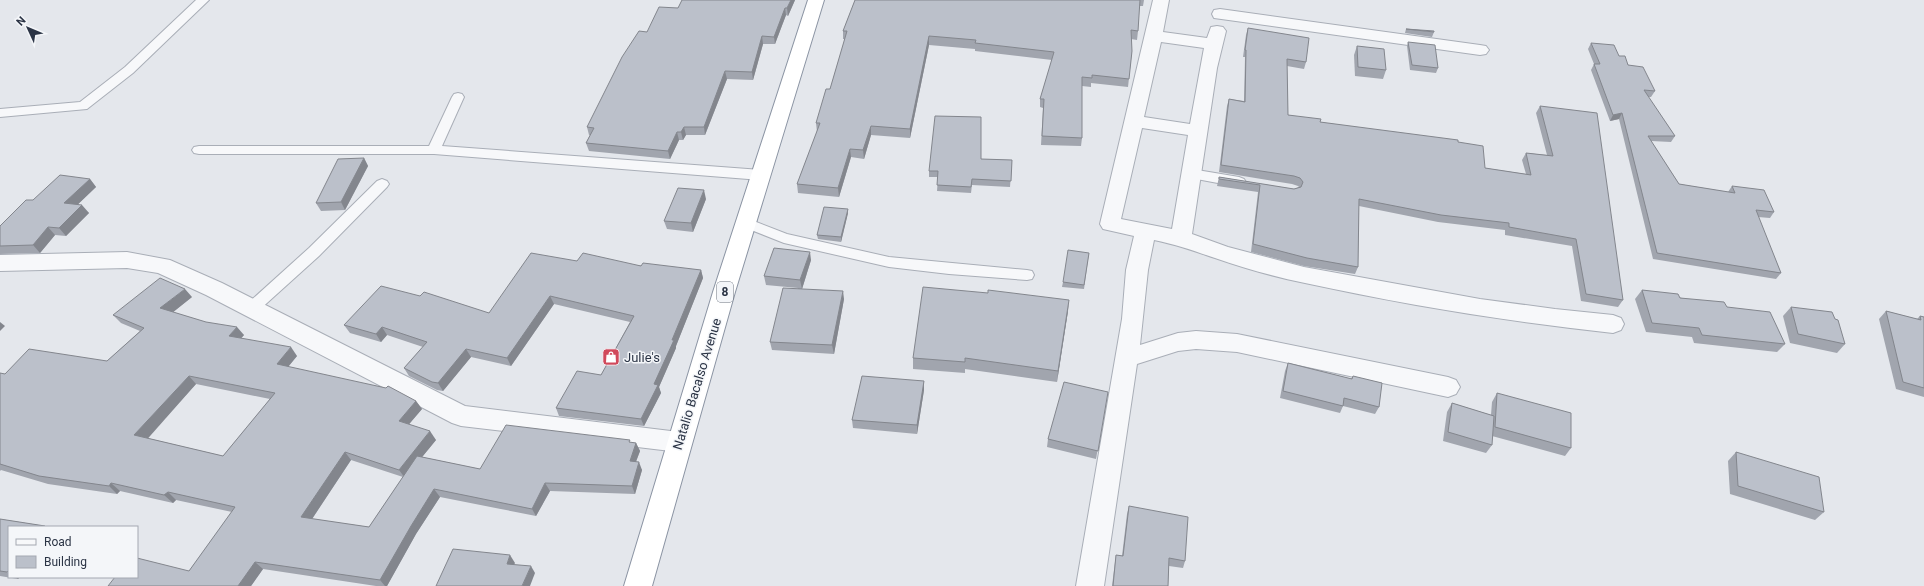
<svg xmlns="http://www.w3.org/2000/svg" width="1924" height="586" viewBox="0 0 1924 586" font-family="Roboto,sans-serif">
<rect width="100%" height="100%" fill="#e4e7ec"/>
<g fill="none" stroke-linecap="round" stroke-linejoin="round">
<defs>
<g id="service">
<polygon points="196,0 209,0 133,73 87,109 0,117 0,109 80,102 125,67"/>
<polygon points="458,93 462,94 464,97 442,146 761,170 766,172 768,175 766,178 761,180 434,154 199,154 194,153 192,150 194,147 199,146 429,146 452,97 454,94"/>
<polygon points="1191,169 1239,177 1244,179 1246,182 1244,185 1239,187 1186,177 1184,174 1186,171"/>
<polygon points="382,179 387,181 389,184 387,187 319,256 257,312 252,314 247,312 244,308 247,304 309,248 377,181"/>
<polygon points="746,218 787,234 889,257 1027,270 1032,271 1034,275 1032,279 1027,280 949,274 889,267 784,243 741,226 739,223 741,220"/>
</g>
<g id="minor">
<path d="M1153 0H1169L1163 32 1207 38 1211 27 1217 26 1223 27 1226 31 1217 68 1192 234 1228 247 1304 267 1480 299 1555 309 1613 315 1621 318 1624 324 1621 330 1613 333C1510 322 1406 305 1305 283 1275 277 1244 268 1215 258 1194 251 1175 244 1154 240L1148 270 1140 345 1178 333 1196 331 1237 334 1448 377 1456 380 1460 387 1456 394 1448 397 1237 352 1196 349 1178 351 1137 364 1104 586H1076L1122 319 1126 270 1134 236 1103 229 1100 224ZM1161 42 1204 48 1190 124 1144 117ZM1142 128 1188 135 1172 229 1121 219Z"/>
<polygon points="1220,9 1480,45 1486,46 1489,50 1486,54 1480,55 1214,18 1212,14 1214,10"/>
</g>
<polygon id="tertiary" points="127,252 170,260 222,283 465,406 679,432 688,435 691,442 688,449 679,452 461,426 452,423 206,295 158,273 127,268 0,271 0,255"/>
<polygon id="trunk" points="808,0 824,0 735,292 652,586 624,586 713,292"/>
</defs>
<!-- service casing -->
<use href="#service" stroke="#a9aeb7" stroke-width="2"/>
<!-- minor casing -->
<use href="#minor" stroke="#a9aeb7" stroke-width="2"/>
<!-- tertiary casing -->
<use href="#tertiary" stroke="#a9aeb7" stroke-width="2"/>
<!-- trunk casing -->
<use href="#trunk" stroke="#8b94a3" stroke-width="2"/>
<!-- service -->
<use href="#service" fill="#f7f8fa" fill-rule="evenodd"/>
<!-- minor -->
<use href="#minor" fill="#f7f8fa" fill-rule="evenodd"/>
<!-- tertiary -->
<use href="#tertiary" fill="#f7f8fa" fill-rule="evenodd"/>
<!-- trunk -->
<use href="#trunk" fill="#fff" fill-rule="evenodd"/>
</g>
<!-- wall -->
<g fill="#a1a5ae" fill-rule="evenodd">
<polygon points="682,0 795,0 788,16 786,15 775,44 763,44 753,80 727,79 705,135 686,135 683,140 679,140 670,159 589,151 586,143 590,135 589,135 587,127 647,32 678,8"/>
<polygon points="855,0 1144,0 1143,6 1139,6 1138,31 1137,40 1131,39 1132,51 1128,87 1091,83 1091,87 1082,86 1082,138 1081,146 1041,145 1043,108 1040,107 1040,99 1052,60 975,51 975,49 929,45 910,138 871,135 864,159 851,157 839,197 798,193 797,184 817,132 816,123 830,89 845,39 843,39 843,31"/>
<polygon points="1248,28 1306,62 1304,69 1287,66 1288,115 1320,122 1458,142 1485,168 1526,174 1522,160 1526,153 1547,155 1536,113 1540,106 1623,300 1618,307 1581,301 1572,246 1505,235 1505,230 1438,222 1359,206 1358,267 1355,274 1304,266 1251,252 1258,192 1217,186 1219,177 1294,189 1299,187 1298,186 1292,184 1219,172 1227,106 1229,99 1244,101 1245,57 1243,57 1246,35"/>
<polygon points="1406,29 1434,32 1432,37 1405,33"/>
<polygon points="1408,42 1438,68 1436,73 1410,70 1407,46"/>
<polygon points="1591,43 1619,56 1655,91 1651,97 1648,97 1675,136 1671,142 1651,141 1679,184 1728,192 1732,186 1774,212 1770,218 1758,217 1781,273 1776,279 1653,259 1619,119 1610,121 1591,70 1594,64 1588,49"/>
<polygon points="1357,46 1386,70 1383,79 1355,76 1354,55"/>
<polygon points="364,158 368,166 345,210 321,211 316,203"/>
<polygon points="981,159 1012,160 1010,187 972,185 971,193 937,191 938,177 929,177 929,171"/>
<polygon points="90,179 96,187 78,204 89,213 66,236 55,235 40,253 0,254 0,226 33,200"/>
<polygon points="706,199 693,232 667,229 664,221"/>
<polygon points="848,213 841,242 818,239 817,235"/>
<polygon points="1089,253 1084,289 1062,287 1063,282"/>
<polygon points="811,260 802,289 844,299 834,354 772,350 770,342 798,288 766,285 764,276"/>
<polygon points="577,261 701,270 703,278 676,346 676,348 659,387 661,393 644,426 559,416 556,408 601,375 630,322 554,304 511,366 471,357 443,391 437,390 409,376 404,368 423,347 387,335 381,342 350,333 344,325 420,296 489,313"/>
<polygon points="1642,290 1727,307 1785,344 1777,352 1694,343 1692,337 1646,332 1635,299"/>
<path d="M192 297 173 312 244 335 241 338 297 356 288 367 416 401 422 409 409 424 436 440 422 457 480 469 631 442 636 443 640 451 636 462 642 470 635 494 550 491 536 516 440 497 416 534 387 586H376L263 569 251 586H108L189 571 232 512 176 500 173 503 120 491 117 494 48 484 1 470 0 471V373L5 374 107 361 140 331 121 323 113 315ZM196 384 270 399 223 456 147 438ZM351 460 403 477 369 527 312 519Z"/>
<polygon points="1791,307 1845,344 1837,353 1790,343 1783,316"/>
<polygon points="1068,311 1057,382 965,369 965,373 913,369 913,358"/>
<polygon points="1886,311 1917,319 1920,316 1924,317 1924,397 1896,389 1879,319"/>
<polygon points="1288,363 1351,379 1353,376 1379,407 1375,414 1343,406 1340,413 1280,398 1285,371"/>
<polygon points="924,381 924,390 917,434 853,428 852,420"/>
<polygon points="1108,392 1096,459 1047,447 1048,439"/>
<polygon points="1497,393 1571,448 1565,456 1492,436 1492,445 1486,453 1443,441 1447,412 1452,403 1491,415 1492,402"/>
<polygon points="1736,452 1824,512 1815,520 1730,494 1728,461"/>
<polygon points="1129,506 1185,561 1183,568 1169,566 1168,586 1112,586 1115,562 1116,555 1122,556 1127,514"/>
<polygon points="0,519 45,526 47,527 9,527 9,577 20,577 18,579 0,576"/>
</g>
<!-- shaded-wall -->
<g fill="#83868d">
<polygon points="791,0 795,0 788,16 787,8"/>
<polygon points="785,8 786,15 775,44 774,37"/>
<polygon points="762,36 763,44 753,80 752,72"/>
<polygon points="929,36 929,45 910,138 910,129"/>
<polygon points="725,71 727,79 705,135 704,127"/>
<polygon points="1622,113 1619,119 1610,121 1613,115"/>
<polygon points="871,126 871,135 864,159 863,150"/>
<polygon points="684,127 686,135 683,140 681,132"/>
<polygon points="677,132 679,140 670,159 668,151"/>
<polygon points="850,149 851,157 839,197 838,188"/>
<polygon points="364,158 368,166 345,210 341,202"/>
<polygon points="90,179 96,187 71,211 64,203"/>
<polygon points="704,190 706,199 693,232 691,223"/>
<polygon points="82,205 89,213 66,236 59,228"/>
<polygon points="848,209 848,213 841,242 841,237"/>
<polygon points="48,227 55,235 40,253 33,245"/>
<polygon points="810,252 811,260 802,289 800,280"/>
<polygon points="701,270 703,278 676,346 676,348 659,387 661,393 644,426 641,419 654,384"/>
<polygon points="185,289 192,297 167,317 160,308"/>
<polygon points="843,291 844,299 834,354 832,345"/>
<polygon points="550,296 554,304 511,366 507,358"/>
<polygon points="1069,300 1068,311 1057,382 1058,371"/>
<polygon points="0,322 5,326 0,331"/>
<polygon points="237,327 244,335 236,344 229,336"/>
<polygon points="382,327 387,335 381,342 376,334"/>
<polygon points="291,347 297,356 283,373 277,364"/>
<polygon points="466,349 471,357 443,391 438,383"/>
<polygon points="189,376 196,384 143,444 134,435"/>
<polygon points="924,381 924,390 917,434 917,425"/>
<polygon points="416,401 422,409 405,429 399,421"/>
<polygon points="430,431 436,440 405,478 399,470"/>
<polygon points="636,443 640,451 633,469 630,461"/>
<polygon points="345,452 351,460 308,525 301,517"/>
<polygon points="639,462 642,470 635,494 632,486"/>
<polygon points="111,483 120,491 117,494 109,486"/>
<polygon points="545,483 550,491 536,516 532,509"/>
<polygon points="434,489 440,497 416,534 387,586 385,586 380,580 411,526"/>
<polygon points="168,492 176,500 173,503 164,495"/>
<polygon points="510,555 515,563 511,571 507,564"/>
<polygon points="255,562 263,569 251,586 238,586"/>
<polygon points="531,566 535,573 530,586 522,586"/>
<polygon points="15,577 20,577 18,579"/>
</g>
<!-- building -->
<g fill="#bbc0ca" stroke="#83868d" fill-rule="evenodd">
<polygon points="682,0 791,0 787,8 785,8 774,37 762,36 752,72 725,71 704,127 684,127 681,132 677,132 668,151 586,143 594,128 587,127 622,57 639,31 647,32 659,7 678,8"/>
<polygon points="855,0 1140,0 1138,31 1131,30 1132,51 1129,79 1092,75 1092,78 1082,77 1082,138 1042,136 1044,99 1040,99 1054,52 975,43 976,40 929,36 910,129 871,126 863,150 850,149 838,188 797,184 820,123 816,123 826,89 830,89 847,31 843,31"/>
<polygon points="1248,28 1309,38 1306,62 1287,59 1288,115 1321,119 1320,122 1458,140 1458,142 1483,146 1485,168 1531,175 1526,153 1553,156 1540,106 1597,113 1623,300 1586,294 1576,239 1509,227 1509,223 1441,215 1359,199 1358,267 1307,258 1253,244 1260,185 1219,179 1219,177 1294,189 1301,187 1303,182 1300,178 1294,176 1221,165 1229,99 1245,102 1246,50 1245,50"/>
<polygon points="1406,29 1434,31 1434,32"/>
<polygon points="1408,42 1435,45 1438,68 1412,65"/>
<polygon points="1591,43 1614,45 1619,56 1625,56 1628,65 1643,67 1655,91 1644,90 1675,136 1648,136 1679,184 1735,193 1732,186 1764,190 1774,212 1756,210 1781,273 1657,253 1622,113 1613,115 1594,64 1600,64"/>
<polygon points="1357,46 1384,49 1386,70 1358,67"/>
<polygon points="935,116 981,117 981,159 1012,160 1011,181 972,179 971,187 937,185 938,171 929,171"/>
<polygon points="364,158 341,202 316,203 338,159"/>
<polygon points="60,175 90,179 64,203 82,205 59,228 48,227 33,245 0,246 0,226 26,200 33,200"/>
<polygon points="678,188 704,190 691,223 664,221"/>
<polygon points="824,207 848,209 841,237 817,235"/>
<polygon points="774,248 810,252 800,280 764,276"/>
<polygon points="1068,250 1089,253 1084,285 1063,282"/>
<polygon points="531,253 577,261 583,253 641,266 643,263 701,270 672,340 674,340 654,384 658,385 641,419 556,408 577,371 601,375 634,316 550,296 507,358 466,349 438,383 432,382 404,368 427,342 382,327 376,334 344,325 381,286 420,296 424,292 489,313"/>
<path d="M160 278 185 289 160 308 206 322 237 327 229 336 291 347 277 364 386 388 388 386 416 401 399 421 430 431 399 470 345 452 301 517 369 527 417 456 480 469 506 425 630 440 629 442 636 443 630 461 639 462 632 486 545 483 532 509 434 489 411 526 380 580 255 562 238 586H108L115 577H137V558L189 571 235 507 168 492 164 495 111 483 109 486 39 476 0 464V373L5 374 29 349 107 361 144 328 113 315ZM189 376 275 393 223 456 134 435Z"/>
<polygon points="923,287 988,293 988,290 1069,300 1058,371 965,358 965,362 913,358"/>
<polygon points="783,288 843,291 832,345 770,342"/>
<polygon points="1642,290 1678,294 1680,298 1724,302 1727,307 1770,312 1785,344 1702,335 1699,328 1652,323"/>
<polygon points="1791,307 1832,312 1835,319 1838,320 1845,344 1798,334"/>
<polygon points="1886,311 1921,320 1920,316 1924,317 1924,388 1903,382"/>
<polygon points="1288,363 1352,379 1353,376 1382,383 1379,407 1344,398 1343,406 1283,391"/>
<polygon points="862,376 924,381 917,425 852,420"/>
<polygon points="1064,382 1108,392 1098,451 1048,439"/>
<polygon points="1497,393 1571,413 1571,448 1495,427"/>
<polygon points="1452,403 1494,416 1492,445 1448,432"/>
<polygon points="1736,452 1819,477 1824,512 1738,486"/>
<polygon points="1129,506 1188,517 1185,561 1169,558 1168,586 1113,586 1116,555 1123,556"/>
<polygon points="0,519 45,526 45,527 9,527 9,570 7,572 0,571"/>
<polygon points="453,549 510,555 507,564 531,566 522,586 436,586"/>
</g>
<!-- icons -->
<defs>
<symbol id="shop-square" viewBox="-11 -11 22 22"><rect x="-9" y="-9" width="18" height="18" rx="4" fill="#d1495b" stroke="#f4f6f9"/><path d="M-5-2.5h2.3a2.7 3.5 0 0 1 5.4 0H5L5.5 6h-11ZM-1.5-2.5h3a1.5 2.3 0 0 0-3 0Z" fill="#fff"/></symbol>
</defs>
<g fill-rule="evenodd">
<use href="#shop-square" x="601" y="347" width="20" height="20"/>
</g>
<g text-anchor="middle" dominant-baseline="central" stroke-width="3" stroke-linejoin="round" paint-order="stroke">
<!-- shield labels -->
<rect fill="#f4f6f9" stroke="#676e7b" stroke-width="1" x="717" y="282" width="16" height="20" rx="3"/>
<g font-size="12" font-weight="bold" fill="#2b3445">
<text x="725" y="292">8</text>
</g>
<!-- poi labels -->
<g font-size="13" fill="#2b3445" stroke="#f4f6f9" text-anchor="start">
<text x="624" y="357">Julie's</text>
</g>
<!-- street labels -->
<g font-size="13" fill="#2b3445" stroke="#f4f6f9">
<text transform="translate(697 384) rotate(-73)">Natalio Bacalso Avenue</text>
</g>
</g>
<!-- legend -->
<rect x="8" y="526" width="130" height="52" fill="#f4f6f9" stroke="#a4a8b1"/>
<rect x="16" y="539" width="20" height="6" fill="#f7f8fa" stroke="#a4a8b1"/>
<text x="44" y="546" font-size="12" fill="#2b3445">Road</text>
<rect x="16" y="556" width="20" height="12" fill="#bbc0ca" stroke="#a4a8b1"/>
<text x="44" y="566" font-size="12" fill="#2b3445">Building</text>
<!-- north arrow -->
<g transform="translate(28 28) rotate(314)" stroke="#f4f6f9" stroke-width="3" paint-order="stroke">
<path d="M0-3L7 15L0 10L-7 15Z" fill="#2b3445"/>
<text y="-6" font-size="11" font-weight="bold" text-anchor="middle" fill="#2b3445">N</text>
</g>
</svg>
